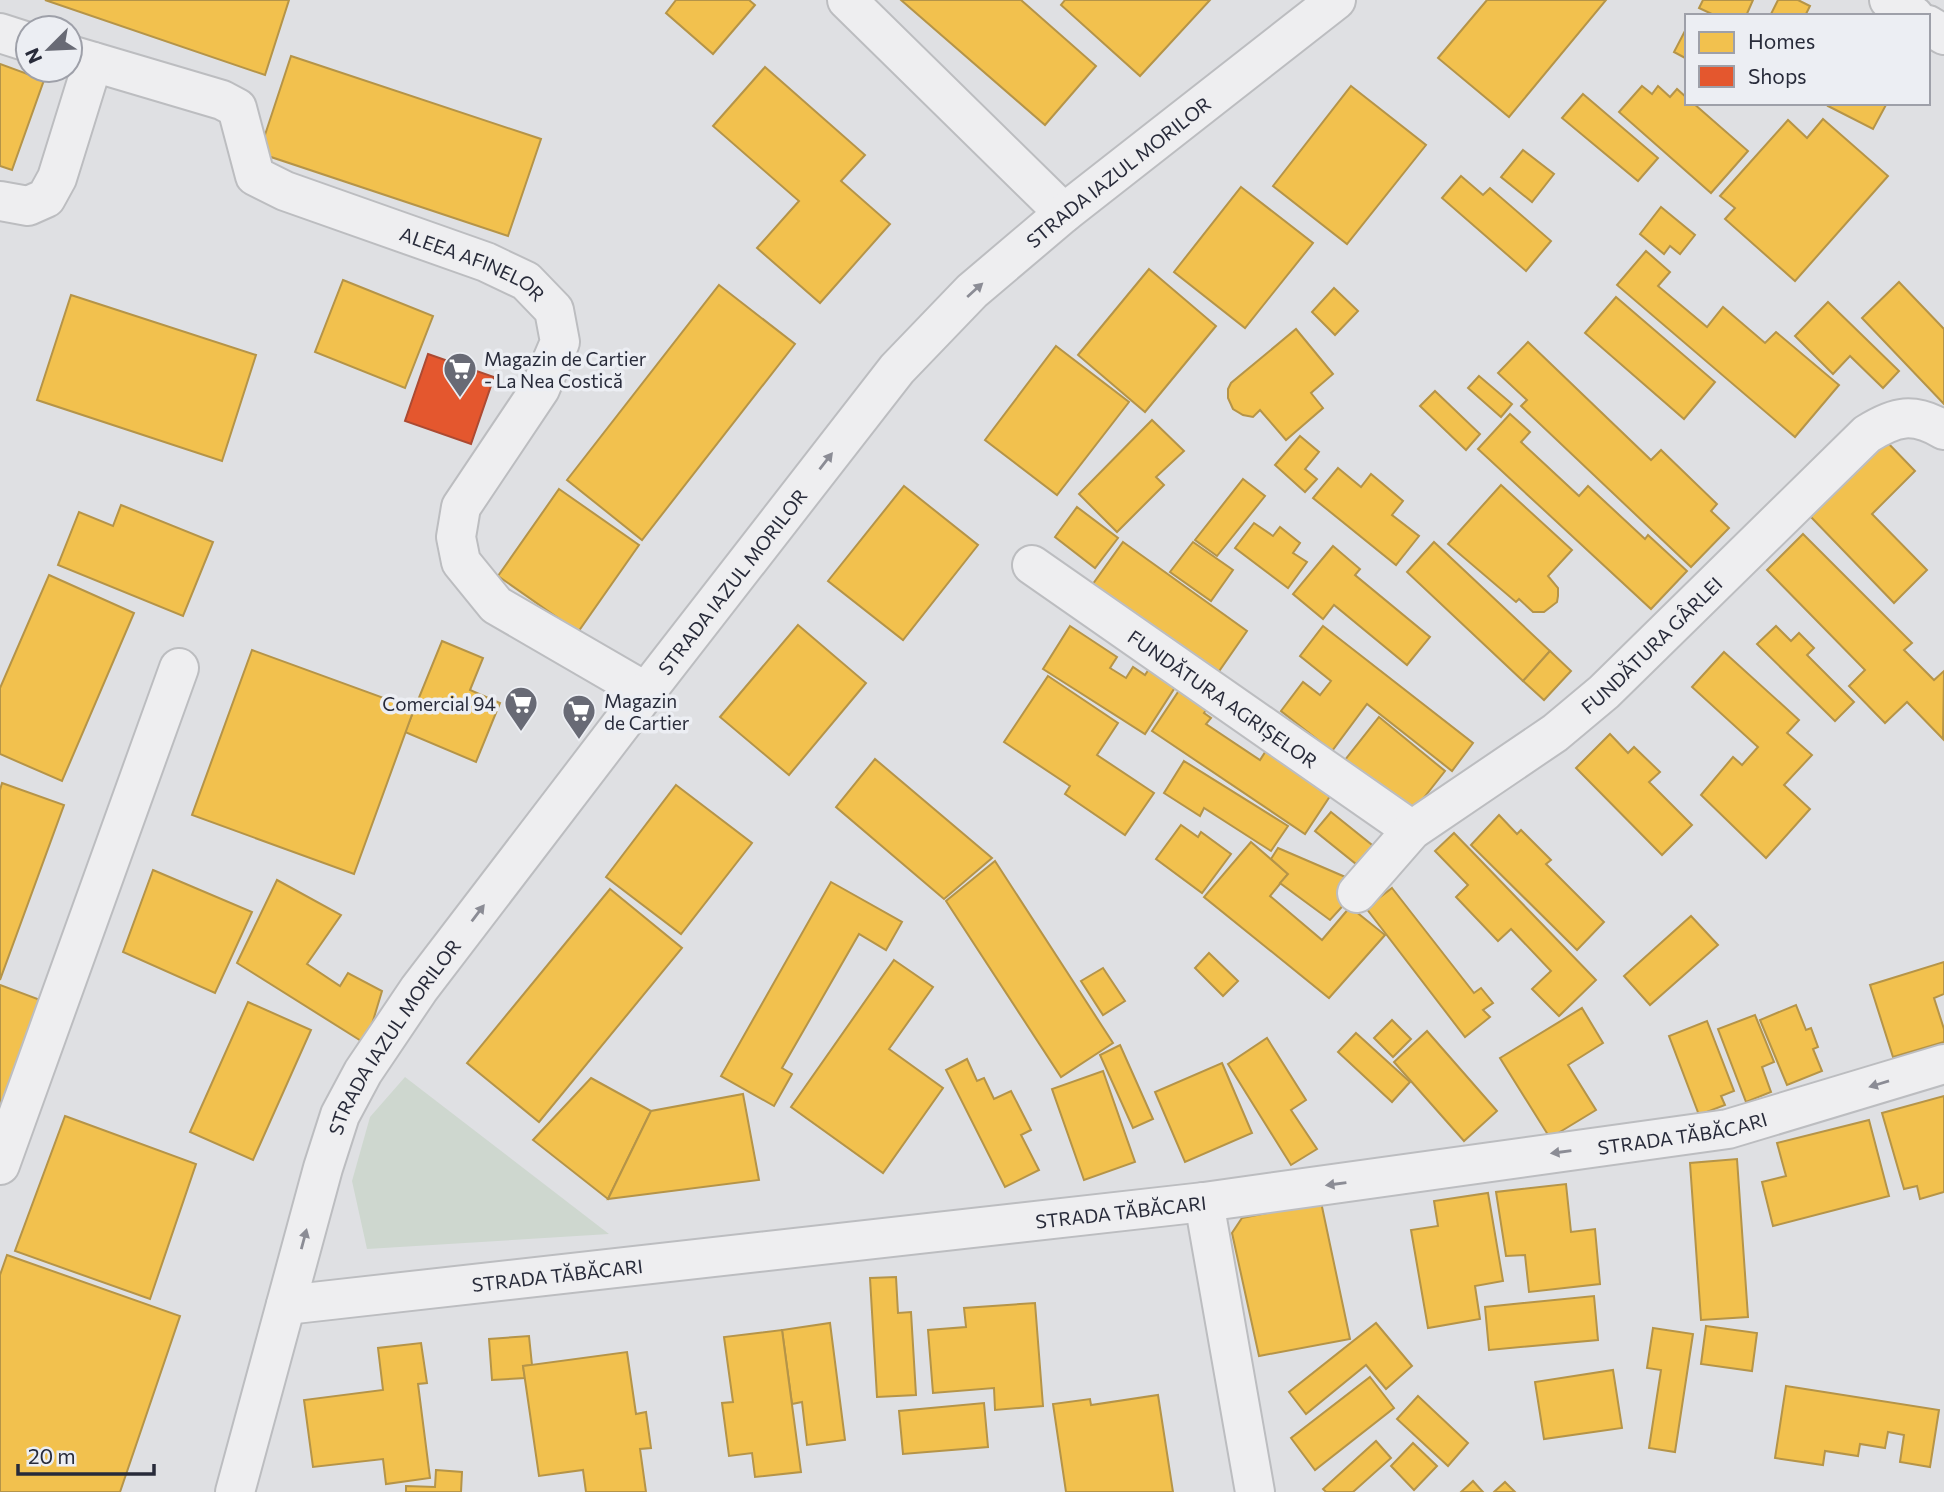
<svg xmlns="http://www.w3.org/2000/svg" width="1944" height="1492" viewBox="0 0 1944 1492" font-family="Commissioner,sans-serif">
<rect width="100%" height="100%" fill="#dfe0e3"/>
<!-- green -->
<polygon fill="#ced7cf" points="405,1077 609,1234 367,1249 352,1181 370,1117"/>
<!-- homes -->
<g fill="#f2c14e" stroke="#b59448" stroke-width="2">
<polygon points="45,0 289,0 265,75"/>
<polygon points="676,0 749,0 755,5 713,54 666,13"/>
<polygon points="901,0 1021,0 1096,66 1045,125"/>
<polygon points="1065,0 1210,0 1140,76 1061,5"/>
<polygon points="1487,0 1606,0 1509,117 1438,58"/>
<polygon points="1703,0 1753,0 1746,16 1716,16 1699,8"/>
<polygon points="1778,0 1798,0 1810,6 1805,16 1770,16"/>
<polygon points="1687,27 1687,59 1674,52"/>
<polygon points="291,56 541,139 508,236 259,153"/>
<polygon points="0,64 44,80 12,170 0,166"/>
<polygon points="765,67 865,155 841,181 890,224 820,303 757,248 799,201 713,126"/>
<polygon points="1351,86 1426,145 1347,244 1273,186"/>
<polygon points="1642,86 1652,94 1658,86 1670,97 1677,89 1687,98 1687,103 1693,103 1748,151 1711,193 1619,112"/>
<polygon points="1583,94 1658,158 1638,181 1562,118"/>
<polygon points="1830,103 1887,103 1873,129 1828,106"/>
<polygon points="1823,119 1888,176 1795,281 1725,219 1735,208 1720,196 1788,120 1807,138"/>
<polygon points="1523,150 1554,174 1532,202 1501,177"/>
<polygon points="1461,176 1483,195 1490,188 1551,241 1526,271 1442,198"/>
<polygon points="1241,187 1313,243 1245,328 1174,272"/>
<polygon points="1661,207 1695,235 1680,254 1670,246 1664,254 1640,234"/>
<polygon points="1646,251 1670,272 1658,286 1707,327 1723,307 1765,343 1776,332 1839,385 1795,437 1617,285"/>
<polygon points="1149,269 1216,326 1145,412 1078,355"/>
<polygon points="343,280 433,316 405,388 315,352"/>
<polygon points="1899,282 1944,329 1944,404 1862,318"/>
<polygon points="719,285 795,344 642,540 567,480"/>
<polygon points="1334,288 1358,311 1335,335 1312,312"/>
<polygon points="71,295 256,355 222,461 37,400"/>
<polygon points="1616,297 1715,382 1684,419 1585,333"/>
<polygon points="1828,302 1899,371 1883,388 1850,356 1833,374 1795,336"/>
<polygon points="1296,329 1333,374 1311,393 1323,408 1286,440 1260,410 1253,417 1243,415 1233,409 1228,398 1228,389 1231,383"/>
<polygon points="1528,342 1651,460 1661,450 1717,504 1711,511 1729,528 1691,567 1521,406 1527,400 1498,373"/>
<polygon points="1056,346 1129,402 1057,495 985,440"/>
<polygon points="1479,376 1512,404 1501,417 1468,388"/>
<polygon points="1435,391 1480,434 1466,450 1420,406"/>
<polygon points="1510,414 1530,432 1521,442 1579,496 1588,486 1645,539 1648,535 1687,571 1651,609 1478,449"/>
<polygon points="1152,420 1184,451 1156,477 1164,485 1117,532 1079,494"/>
<polygon points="1300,436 1319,452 1305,469 1317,479 1305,492 1275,465"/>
<polygon points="1886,441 1915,471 1872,514 1927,570 1894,603 1810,516"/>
<polygon points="1338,468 1361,487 1371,474 1403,501 1392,515 1419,536 1396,565 1313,498"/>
<polygon points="1243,479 1265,496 1217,556 1195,540"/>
<polygon points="1501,485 1572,550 1548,576 1558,588 1558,596 1557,602 1544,612 1533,612 1519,599 1516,602 1448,544"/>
<polygon points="904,486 978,545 903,640 828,581"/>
<polygon points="559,489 639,545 578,632 498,576"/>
<polygon points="121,505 213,542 183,616 58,565 79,512 113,526"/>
<polygon points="1077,507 1118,538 1095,568 1055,537"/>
<polygon points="1254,523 1273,536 1280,527 1300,543 1293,553 1307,562 1288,588 1235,548"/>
<polygon points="1803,534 1912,643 1904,650 1934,680 1944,671 1943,739 1907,702 1885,723 1849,686 1865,670 1767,570"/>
<polygon points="1123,542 1247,631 1215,677 1090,588"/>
<polygon points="1193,542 1233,570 1211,601 1170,572"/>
<polygon points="1434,542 1550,651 1523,681 1407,572"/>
<polygon points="1333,546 1360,569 1355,575 1430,637 1407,665 1334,605 1323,619 1293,594"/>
<polygon points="49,575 134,613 62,781 0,754 0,688"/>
<polygon points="798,625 866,683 789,775 720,717"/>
<polygon points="1070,626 1117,657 1110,668 1126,678 1133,667 1145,675 1156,658 1183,675 1145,734 1043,669"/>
<polygon points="1323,626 1473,743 1452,771 1367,704 1332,751 1281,711 1303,682 1320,695 1331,681 1300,656"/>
<polygon points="1776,626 1791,641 1799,633 1814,648 1807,655 1854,702 1835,721 1757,644"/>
<polygon points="442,641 483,658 470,690 500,703 476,762 405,732"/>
<polygon points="252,650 414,709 354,874 192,815"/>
<polygon points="1550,651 1571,671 1544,700 1523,681"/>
<polygon points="1724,652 1799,720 1787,733 1812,755 1784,785 1810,809 1766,858 1701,795 1733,757 1742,765 1758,747 1692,687"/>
<polygon points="1048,676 1118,723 1097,755 1154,793 1125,835 1065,794 1070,786 1004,742"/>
<polygon points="1188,677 1216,696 1204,713 1211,718 1206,724 1260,760 1271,743 1336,787 1305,834 1152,731"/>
<polygon points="1379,717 1445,771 1407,819 1341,765"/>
<polygon points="1610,734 1628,753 1634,747 1660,772 1649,782 1692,825 1662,855 1576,768"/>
<polygon points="875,759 992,858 944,899 836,807"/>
<polygon points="1184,761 1288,826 1271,851 1204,808 1200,816 1164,793"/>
<polygon points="2,783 64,805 0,980 0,790"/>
<polygon points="676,785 752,843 681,934 606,877"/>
<polygon points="1331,812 1377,849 1361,868 1315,831"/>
<polygon points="1499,815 1517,834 1521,830 1551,860 1546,864 1604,922 1577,950 1471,845"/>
<polygon points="1181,825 1198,837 1201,832 1231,854 1202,893 1156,859"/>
<polygon points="1454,833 1596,980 1559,1016 1532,989 1551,971 1511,929 1498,941 1456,897 1468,885 1435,851"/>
<polygon points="1251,842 1288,874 1270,896 1322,940 1350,907 1385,935 1329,998 1204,897"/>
<polygon points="1278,848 1350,879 1349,899 1330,920 1280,883 1288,874 1271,859"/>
<polygon points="995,861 1113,1043 1061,1077 946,901"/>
<polygon points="153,870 252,912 215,993 123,952"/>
<polygon points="277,880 341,915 307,964 340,986 348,973 382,991 366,1044 237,963"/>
<polygon points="831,882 902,922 886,950 859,934 782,1068 792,1074 774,1106 721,1076"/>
<polygon points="1392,888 1474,993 1481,988 1493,1003 1483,1010 1490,1017 1465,1037 1366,908"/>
<polygon points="610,889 682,948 539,1122 467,1063"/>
<polygon points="1691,916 1718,945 1650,1005 1624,976"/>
<polygon points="1209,953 1238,981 1223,996 1195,968"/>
<polygon points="894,960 933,987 889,1049 943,1088 883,1173 791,1107"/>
<polygon points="1944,962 1944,994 1934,998 1944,1029 1944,1042 1893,1057 1870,985"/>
<polygon points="1103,968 1125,1001 1103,1015 1081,981"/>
<polygon points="0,985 43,1001 0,1121"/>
<polygon points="248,1002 311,1030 253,1160 190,1132"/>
<polygon points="1796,1005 1806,1030 1811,1028 1818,1047 1813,1049 1822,1071 1787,1085 1760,1020"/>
<polygon points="1582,1008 1603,1043 1568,1065 1596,1110 1550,1138 1500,1058"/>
<polygon points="1755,1015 1774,1062 1762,1067 1771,1092 1746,1102 1718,1029"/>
<polygon points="1392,1020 1411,1039 1393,1057 1374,1038"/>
<polygon points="1707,1021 1734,1091 1721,1096 1725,1105 1699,1115 1669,1036"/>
<polygon points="1427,1031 1497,1111 1464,1141 1394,1062"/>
<polygon points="1356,1033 1410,1082 1392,1102 1338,1052"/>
<polygon points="1267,1038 1306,1100 1291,1110 1317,1149 1291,1165 1228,1064"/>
<polygon points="1120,1045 1153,1119 1133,1128 1100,1055"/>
<polygon points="967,1059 977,1081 984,1078 994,1099 1011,1091 1031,1130 1021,1135 1039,1170 1005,1187 946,1070"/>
<polygon points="1222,1063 1252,1133 1185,1162 1155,1092"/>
<polygon points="1103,1071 1135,1162 1084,1180 1052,1089"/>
<polygon points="591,1078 651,1111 608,1199 533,1140"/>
<polygon points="743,1094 759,1180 608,1199 651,1111"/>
<polygon points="1944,1096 1944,1192 1920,1199 1917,1186 1904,1189 1882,1113"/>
<polygon points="65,1116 196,1164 150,1299 15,1251"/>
<polygon points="1869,1120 1889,1196 1773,1226 1762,1182 1786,1176 1777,1143"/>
<polygon points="1737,1159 1748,1317 1701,1320 1690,1163"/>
<polygon points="1566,1184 1571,1232 1595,1229 1600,1284 1529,1292 1525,1255 1506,1256 1496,1192"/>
<polygon points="1488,1193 1503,1281 1475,1286 1480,1319 1428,1328 1411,1230 1438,1226 1434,1201"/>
<polygon points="1321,1202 1350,1339 1259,1356 1232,1233 1242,1218"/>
<polygon points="7,1255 180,1316 120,1492 0,1492 0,1275"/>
<polygon points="896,1277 898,1313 911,1312 916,1395 877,1397 870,1278"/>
<polygon points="1594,1296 1598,1340 1489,1350 1485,1307"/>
<polygon points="1035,1303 1043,1406 995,1410 994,1388 933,1393 928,1330 966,1327 964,1308"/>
<polygon points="830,1323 845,1440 807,1445 802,1402 792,1404 782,1330"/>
<polygon points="1376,1323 1412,1366 1386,1389 1366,1365 1306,1414 1289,1392"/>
<polygon points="1706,1326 1757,1333 1752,1371 1701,1364"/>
<polygon points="1653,1328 1693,1334 1675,1452 1649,1448 1661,1370 1647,1368"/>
<polygon points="782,1330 801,1472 755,1477 752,1453 729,1456 722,1403 733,1402 724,1337"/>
<polygon points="529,1336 532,1365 523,1366 525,1378 492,1380 489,1339"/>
<polygon points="421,1343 427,1383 418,1384 430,1478 386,1484 383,1459 313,1467 304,1400 383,1390 378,1348"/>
<polygon points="627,1352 636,1414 646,1412 651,1448 640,1449 646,1492 586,1492 583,1470 539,1476 523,1366"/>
<polygon points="1613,1370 1622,1428 1544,1439 1535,1382"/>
<polygon points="1370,1377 1394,1408 1315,1470 1291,1438"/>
<polygon points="1786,1386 1939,1410 1930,1467 1900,1462 1904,1435 1888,1432 1885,1448 1860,1444 1858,1456 1825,1451 1823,1465 1775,1458"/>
<polygon points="1158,1395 1173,1492 1066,1492 1053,1404 1090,1399 1091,1405"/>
<polygon points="1418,1396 1468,1443 1448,1466 1397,1419"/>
<polygon points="984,1403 988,1447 903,1454 899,1411"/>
<polygon points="1376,1441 1391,1458 1353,1492 1326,1492 1323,1489"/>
<polygon points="1413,1443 1437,1466 1414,1490 1391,1466"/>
<polygon points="436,1470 462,1472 461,1492 406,1492 406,1486 435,1487"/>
<polygon points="1473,1481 1483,1492 1461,1492"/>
<polygon points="1505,1482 1515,1492 1494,1492"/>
</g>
<!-- shops -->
<polygon fill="#e4572e" stroke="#ac4a32" stroke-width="2" points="428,354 494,377 471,444 405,421"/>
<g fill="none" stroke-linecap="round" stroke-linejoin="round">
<defs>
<g id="minor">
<polyline points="847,0 1064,213"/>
<polyline points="1889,0 1914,16"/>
<polyline points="1928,25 1944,35"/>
<polyline points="0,33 28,42"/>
<path id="s1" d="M70 55 222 100 237 108 255 176 285 191 486 262 526 281 554 310 560 342 540 389 461 507 456 537 461 562 496 605 646 692"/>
<polyline points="0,201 28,206 46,198 57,178 93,62"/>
<path id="s2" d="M1032 565 1412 830"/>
<path id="s3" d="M1357 893 1412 830 1555 733 1604 692 1867 434C1896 416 1913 412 1944 430"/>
<polyline points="0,1165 179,668"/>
<polyline points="1204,1202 1255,1492"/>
<path id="s4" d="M286 1305 1204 1202 1728 1129 1944 1064"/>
<path id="s5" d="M235 1492 323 1168 340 1115 363 1072 419 989 646 692 897 369 972 291 1064 213 1336 0"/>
</g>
</defs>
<!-- minor casing -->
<use href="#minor" stroke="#bcbdc0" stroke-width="42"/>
<!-- minor -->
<use href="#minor" stroke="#eeeef0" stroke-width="38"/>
</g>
<!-- one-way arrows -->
<defs><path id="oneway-solid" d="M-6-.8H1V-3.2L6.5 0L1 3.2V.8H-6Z" transform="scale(1.75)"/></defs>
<g fill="#8b8c95">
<use href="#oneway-solid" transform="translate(975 290) rotate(-42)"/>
<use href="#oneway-solid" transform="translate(826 461) rotate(-52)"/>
<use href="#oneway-solid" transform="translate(478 913) rotate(-53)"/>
<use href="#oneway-solid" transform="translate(1879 1084) rotate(163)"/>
<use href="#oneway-solid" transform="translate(1561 1152) rotate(172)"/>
<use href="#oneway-solid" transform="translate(1336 1184) rotate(172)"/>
<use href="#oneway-solid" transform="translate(304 1239) rotate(-75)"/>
</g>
<!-- icons -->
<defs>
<symbol id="supermarket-pin" viewBox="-11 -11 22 30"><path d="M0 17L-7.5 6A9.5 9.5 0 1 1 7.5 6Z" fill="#686a75" stroke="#eceef3"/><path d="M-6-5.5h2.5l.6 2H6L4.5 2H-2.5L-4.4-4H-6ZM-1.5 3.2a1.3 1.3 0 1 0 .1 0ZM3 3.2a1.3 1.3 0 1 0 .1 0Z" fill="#fff"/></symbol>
</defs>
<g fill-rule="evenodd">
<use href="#supermarket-pin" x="441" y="350" width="38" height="52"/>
<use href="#supermarket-pin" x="502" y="684" width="38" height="52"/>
<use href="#supermarket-pin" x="560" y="692" width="38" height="52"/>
</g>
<g text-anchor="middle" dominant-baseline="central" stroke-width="7" stroke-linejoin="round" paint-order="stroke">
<!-- street labels -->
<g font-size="19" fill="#282b3a" stroke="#eceef3">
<text stroke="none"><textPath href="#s5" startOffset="1620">STRADA IAZUL MORILOR</textPath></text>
<text stroke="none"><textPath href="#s1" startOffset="481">ALEEA AFINELOR</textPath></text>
<text stroke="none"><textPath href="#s5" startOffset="1054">STRADA IAZUL MORILOR</textPath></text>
<text stroke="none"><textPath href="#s3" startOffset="387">FUNDĂTURA GÂRLEI</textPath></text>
<text stroke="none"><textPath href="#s2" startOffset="233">FUNDĂTURA AGRIȘELOR</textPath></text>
<text stroke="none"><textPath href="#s5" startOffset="486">STRADA IAZUL MORILOR</textPath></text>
<text stroke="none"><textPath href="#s4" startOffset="1407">STRADA TĂBĂCARI</textPath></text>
<text stroke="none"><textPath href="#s4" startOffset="840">STRADA TĂBĂCARI</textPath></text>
<text stroke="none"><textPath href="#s4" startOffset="273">STRADA TĂBĂCARI</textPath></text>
</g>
<!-- poi labels -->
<g font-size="19" fill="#282b3a" stroke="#eceef3" text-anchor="start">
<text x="484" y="358">Magazin de Cartier<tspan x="484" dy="22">- La Nea Costică</tspan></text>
<text x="604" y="700">Magazin<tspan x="604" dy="22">de Cartier</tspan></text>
<text x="496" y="703" text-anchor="end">Comercial 94</text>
</g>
</g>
<!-- legend -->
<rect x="1685" y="14" width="245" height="91" fill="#eceef3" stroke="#9ea0a9" stroke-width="2"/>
<rect x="1699" y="32" width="35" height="21" fill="#f2c14e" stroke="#9ea0a9" stroke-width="2"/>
<text x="1748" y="49" font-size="21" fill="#282b3a">Homes</text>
<rect x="1699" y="66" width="35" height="21" fill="#e4572e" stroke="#9ea0a9" stroke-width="2"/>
<text x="1748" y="84" font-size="21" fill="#282b3a">Shops</text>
<!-- north arrow -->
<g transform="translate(49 49) rotate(246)"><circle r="33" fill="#eceef3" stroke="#9ea0a9" stroke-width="2"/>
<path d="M0-5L12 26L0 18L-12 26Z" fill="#686a75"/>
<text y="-10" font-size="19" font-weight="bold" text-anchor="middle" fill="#282b3a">N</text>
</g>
<!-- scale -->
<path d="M18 1464v10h136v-10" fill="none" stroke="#282b3a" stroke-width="3.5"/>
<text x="28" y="1464" font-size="21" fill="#282b3a" stroke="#eceef3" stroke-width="5" paint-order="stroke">20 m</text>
</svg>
